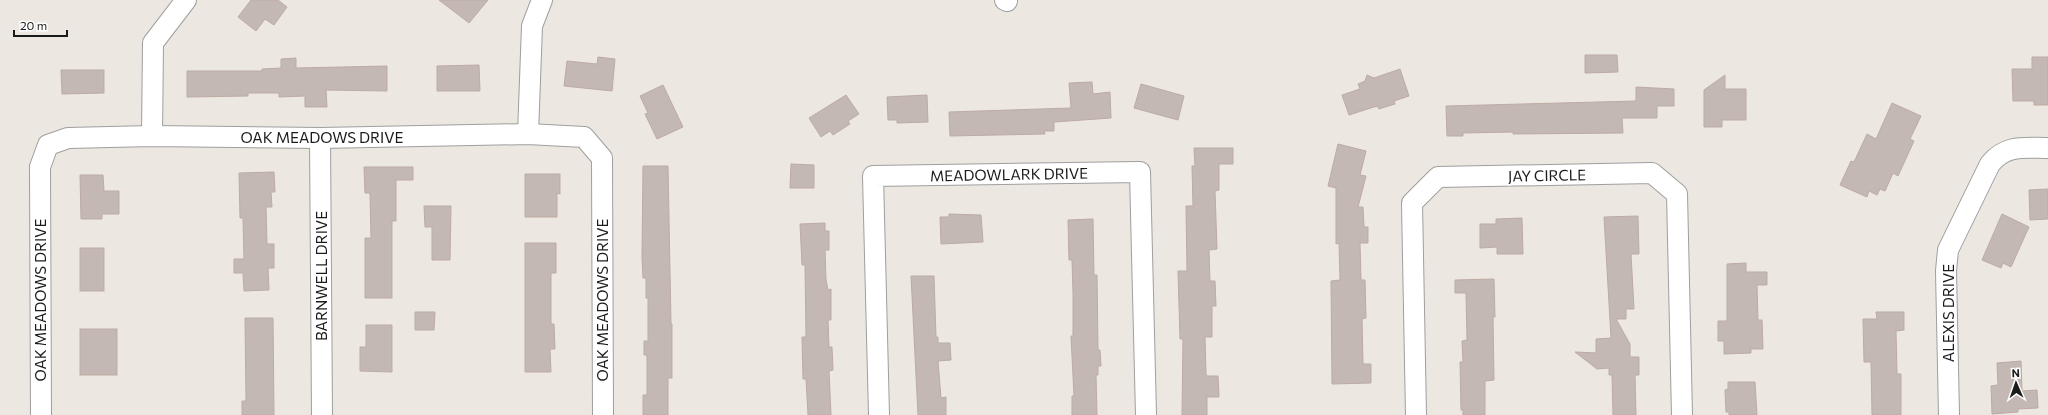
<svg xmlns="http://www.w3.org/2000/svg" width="2048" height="415" viewBox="0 0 2048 415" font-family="Commissioner,sans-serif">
<rect width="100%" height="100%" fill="#ece7e0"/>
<!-- building -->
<g fill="#c3b8b4" stroke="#bdaba3">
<polygon points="251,0 278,0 287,7 274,25 265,19 256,31 238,17"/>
<polygon points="439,0 488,0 469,23"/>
<polygon points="1585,55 1617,55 1618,72 1585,73"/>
<polygon points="598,57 615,59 612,91 564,86 567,61 597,64"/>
<polygon points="2032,57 2048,57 2048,105 2034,105 2034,101 2013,101 2012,69 2032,69"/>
<polygon points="296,58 296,68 387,66 387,91 326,90 327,107 305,107 305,96 279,97 279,93 248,93 248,96 187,97 187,71 262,71 262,69 281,68 281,59"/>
<polygon points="479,65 480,91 437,91 437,66"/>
<polygon points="1400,69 1409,96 1394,101 1395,104 1379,109 1377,106 1349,115 1342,95 1360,89 1358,84 1365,81 1367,75 1374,78"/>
<polygon points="61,70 104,70 104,93 62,94"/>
<polygon points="1725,75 1725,89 1746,89 1746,120 1722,120 1722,127 1704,127 1704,90"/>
<polygon points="1092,82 1093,94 1110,92 1111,118 1054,122 1054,131 1044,131 1045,134 950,136 949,112 1071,108 1069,83"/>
<polygon points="1141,84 1184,96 1178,120 1134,108"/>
<polygon points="663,85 683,127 657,139 645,114 648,113 640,96"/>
<polygon points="1636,87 1674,89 1674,106 1657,106 1657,118 1622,118 1623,133 1513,134 1513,132 1463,133 1463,136 1447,136 1446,106 1636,101"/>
<polygon points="846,95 859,114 848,121 850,124 833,135 830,131 821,137 809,118"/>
<polygon points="927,95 928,122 897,123 897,120 888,120 887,97"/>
<polygon points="1892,103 1921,116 1910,139 1914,141 1898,176 1893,173 1885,191 1880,189 1877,195 1869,191 1867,197 1840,185 1851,161 1854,162 1867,134 1876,139"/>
<polygon points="1338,144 1366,151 1360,175 1366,176 1358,207 1363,207 1364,227 1368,227 1368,243 1360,243 1361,280 1365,280 1366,318 1362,319 1363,364 1371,364 1371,383 1332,384 1331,281 1340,280 1339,243 1336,244 1336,188 1328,186"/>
<polygon points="1194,148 1233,148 1233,164 1219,164 1219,190 1215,191 1217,249 1209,250 1210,281 1215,281 1216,306 1212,306 1212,337 1205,337 1206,374 1207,376 1218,376 1219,397 1207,397 1207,415 1182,415 1183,339 1180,339 1178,271 1187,271 1186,206 1193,206 1192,166 1195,166"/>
<polygon points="791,164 814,165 814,188 790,188"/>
<polygon points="643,166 668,166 671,324 672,324 672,378 668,378 668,415 643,415 643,395 647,395 647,355 644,355 644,341 648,341 648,298 646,298 646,278 643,278 642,257"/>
<polygon points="364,167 413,167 413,180 396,180 396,221 392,221 392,298 365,298 365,238 371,238 370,193 365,193"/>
<polygon points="274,172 275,192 271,192 272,207 266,207 267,244 274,244 274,268 268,268 269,290 244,291 243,273 234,273 234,259 244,259 243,218 240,218 239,173"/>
<polygon points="525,174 560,174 560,194 557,193 557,217 525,217"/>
<polygon points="80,175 103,175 104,191 119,191 119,214 102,214 102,219 81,219"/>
<polygon points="2048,189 2048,219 2030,220 2029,190"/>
<polygon points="424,206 451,206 450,260 432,260 432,227 425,227"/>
<polygon points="949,214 981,215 983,242 941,244 940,217 949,217"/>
<polygon points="2002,214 2029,227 2011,267 2003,263 2001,268 1982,260"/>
<polygon points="1638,216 1639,254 1631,254 1634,309 1626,309 1626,319 1616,319 1630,344 1630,357 1639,357 1639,375 1635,375 1636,415 1613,415 1612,375 1609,375 1609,368 1597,369 1575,352 1596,353 1596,339 1611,338 1604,217"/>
<polygon points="1522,218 1523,254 1497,254 1497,247 1480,248 1480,224 1496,224 1496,219"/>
<polygon points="1093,219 1094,275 1097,275 1098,350 1100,350 1101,366 1098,366 1098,375 1096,375 1097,415 1072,415 1072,396 1074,396 1071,336 1073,336 1073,293 1072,260 1069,260 1068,220"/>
<polygon points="825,223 825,231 829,231 829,250 825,250 826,280 828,290 831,289 831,320 828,320 829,347 832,347 833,370 829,371 831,415 808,415 806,379 803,379 802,337 806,337 805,265 802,265 800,224"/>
<polygon points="525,243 556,243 556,273 551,273 551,324 554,324 555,349 550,349 551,372 525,372"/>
<rect x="80" y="248" width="24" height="43"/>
<polygon points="1746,263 1746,272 1767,272 1767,285 1757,285 1758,320 1762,320 1763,349 1751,349 1751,353 1724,354 1724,341 1718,341 1718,321 1727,321 1727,264"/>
<polygon points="911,276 934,276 936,337 938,337 938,343 950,343 951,360 938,361 941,398 946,397 946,415 918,415"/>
<polygon points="1494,279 1495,317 1493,317 1494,380 1485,381 1485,415 1463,415 1463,410 1461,410 1460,362 1463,362 1462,341 1467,340 1466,293 1455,293 1455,280"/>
<polygon points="415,312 435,312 434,330 415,330"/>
<polygon points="1876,312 1904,312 1904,330 1896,331 1897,374 1901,374 1901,415 1872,415 1871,362 1864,362 1863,319 1877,319"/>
<polygon points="245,318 273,318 274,415 242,415 242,401 246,401"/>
<polygon points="366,325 392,325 392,372 360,371 360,347 366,347"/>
<rect x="80" y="329" width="37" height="46"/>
<polygon points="2021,361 2022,391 2037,390 2038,408 2018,409 2018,412 1992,414 1991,386 1998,385 1997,363"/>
<polygon points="1728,382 1755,382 1757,415 1729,415 1729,412 1726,412 1725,390 1728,389"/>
</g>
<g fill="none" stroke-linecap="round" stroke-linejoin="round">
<defs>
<g id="street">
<polyline points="1005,0 1007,1"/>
<polyline points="528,134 532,26 542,0"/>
<polyline points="152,136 153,43 186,0"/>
<polyline points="320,138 322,415"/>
<polyline points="41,415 40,167 48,145 68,138 152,136 320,138 528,134 584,137 602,158 603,415"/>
<polyline points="879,415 873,176 1140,172 1146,415"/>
<polyline points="1416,415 1412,203 1438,177 1652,173 1677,194 1682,415"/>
<path d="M1949 415 1946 271 1948 250 1990 164C2006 144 2025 148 2048 148"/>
</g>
</defs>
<!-- street casing -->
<use href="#street" stroke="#9f9f9f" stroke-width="22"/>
<!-- street -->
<use href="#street" stroke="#fff" stroke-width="20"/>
</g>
<g text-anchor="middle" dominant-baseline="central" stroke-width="3" stroke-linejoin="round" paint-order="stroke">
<!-- street labels -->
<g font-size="15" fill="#1b1b1b" stroke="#fff">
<text x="322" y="137">OAK MEADOWS DRIVE</text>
<text transform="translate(1009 174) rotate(-1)">MEADOWLARK DRIVE</text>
<text transform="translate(1547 175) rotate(-1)">JAY CIRCLE</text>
<text transform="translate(321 276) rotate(-90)">BARNWELL DRIVE</text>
<text transform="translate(40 300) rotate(-90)">OAK MEADOWS DRIVE</text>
<text transform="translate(602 300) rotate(-90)">OAK MEADOWS DRIVE</text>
<text transform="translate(1948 313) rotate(-90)">ALEXIS DRIVE</text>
</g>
</g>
<!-- north arrow -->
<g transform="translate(2016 383) rotate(358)" stroke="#ffffff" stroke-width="3" paint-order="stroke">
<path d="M0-3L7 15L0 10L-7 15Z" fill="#1b1b1b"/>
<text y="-6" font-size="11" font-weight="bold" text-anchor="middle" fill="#1b1b1b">N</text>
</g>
<!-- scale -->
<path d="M14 30v6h53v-6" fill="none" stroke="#1b1b1b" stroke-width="2"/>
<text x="20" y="30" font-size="12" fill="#1b1b1b" stroke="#ffffff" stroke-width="3" paint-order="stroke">20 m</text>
</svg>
